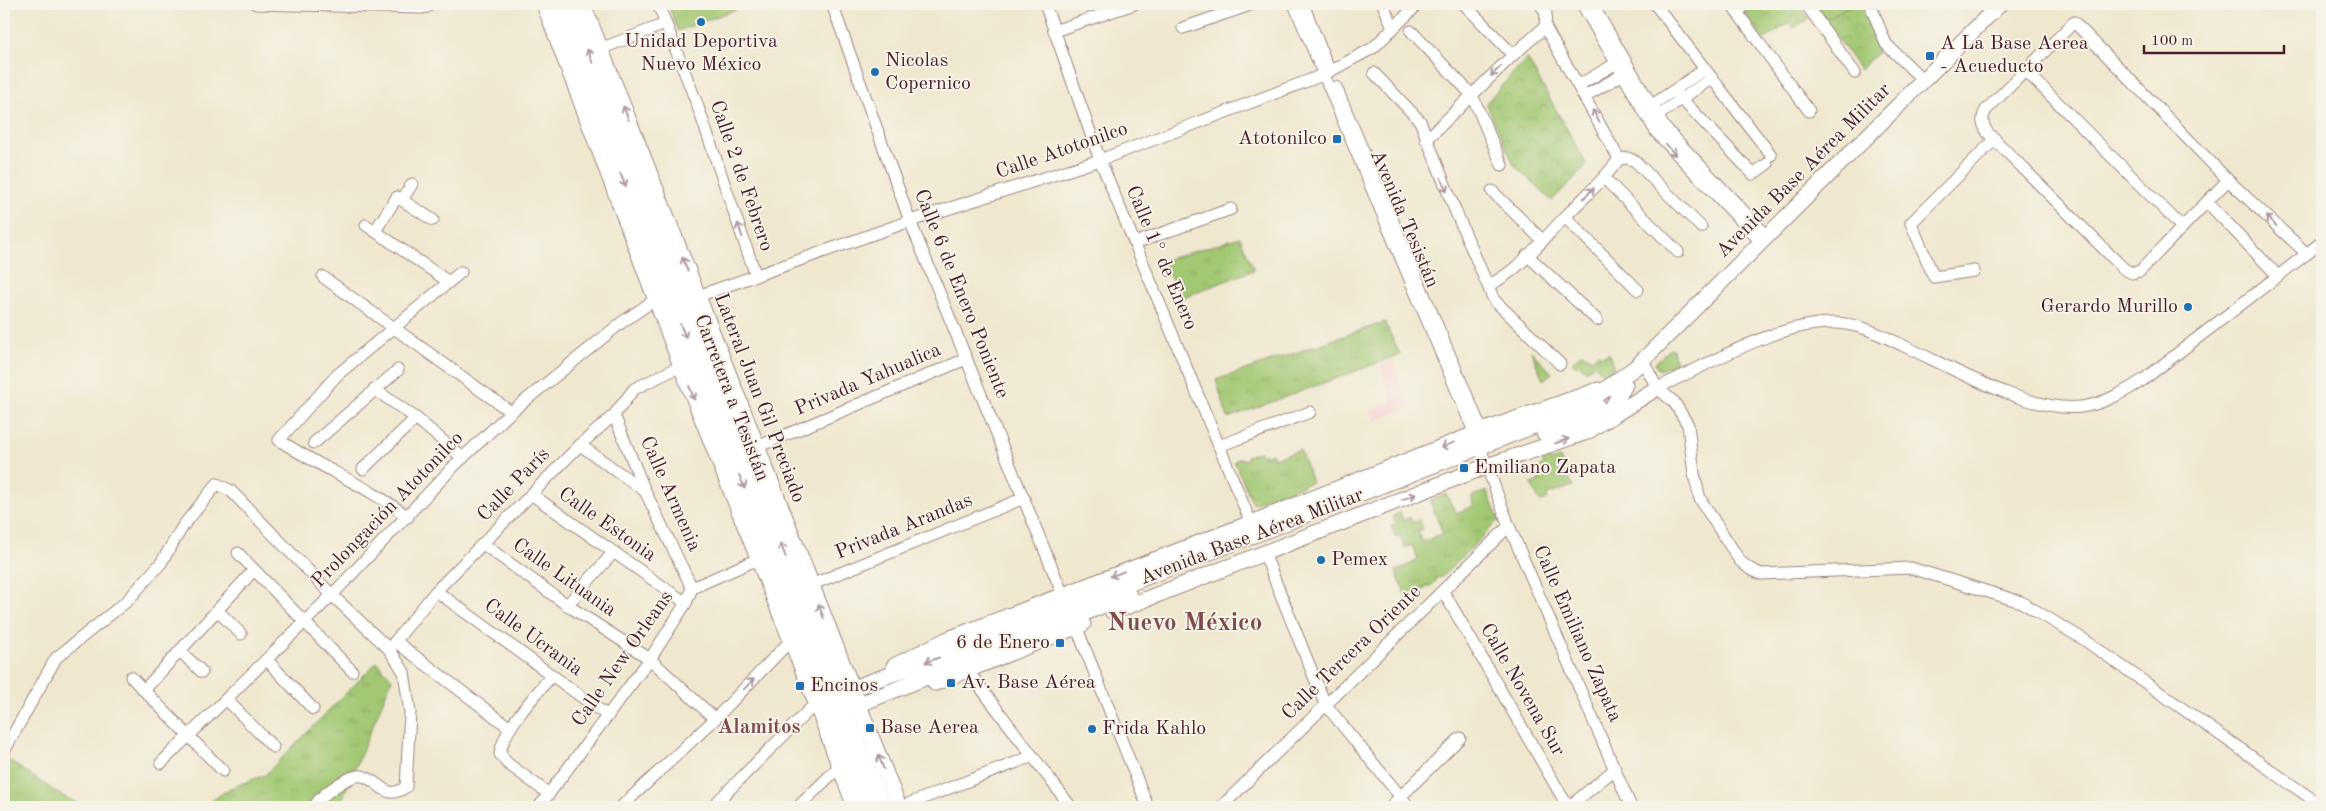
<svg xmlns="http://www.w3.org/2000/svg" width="2326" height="811" viewBox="0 0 2326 811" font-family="'Old Standard TT',serif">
<defs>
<pattern id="grass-tufts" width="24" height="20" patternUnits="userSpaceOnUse" patternTransform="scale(1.25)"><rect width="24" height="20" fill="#a3c873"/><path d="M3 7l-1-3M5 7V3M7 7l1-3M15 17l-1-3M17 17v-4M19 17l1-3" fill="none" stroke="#8eab64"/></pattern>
<pattern id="park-crowns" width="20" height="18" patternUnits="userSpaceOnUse" patternTransform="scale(1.25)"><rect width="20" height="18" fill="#a3c873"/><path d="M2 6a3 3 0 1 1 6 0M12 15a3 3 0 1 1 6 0" fill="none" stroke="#8eab64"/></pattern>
</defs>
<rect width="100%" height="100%" fill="#f7f3e8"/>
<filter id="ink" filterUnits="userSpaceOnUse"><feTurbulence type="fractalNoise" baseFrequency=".02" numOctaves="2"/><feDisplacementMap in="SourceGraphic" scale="10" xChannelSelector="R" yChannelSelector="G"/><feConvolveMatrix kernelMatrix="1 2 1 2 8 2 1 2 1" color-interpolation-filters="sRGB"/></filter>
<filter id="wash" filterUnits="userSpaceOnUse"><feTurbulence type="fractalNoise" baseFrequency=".0096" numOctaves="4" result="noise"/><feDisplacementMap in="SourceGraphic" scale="20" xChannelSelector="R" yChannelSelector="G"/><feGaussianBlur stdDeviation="1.12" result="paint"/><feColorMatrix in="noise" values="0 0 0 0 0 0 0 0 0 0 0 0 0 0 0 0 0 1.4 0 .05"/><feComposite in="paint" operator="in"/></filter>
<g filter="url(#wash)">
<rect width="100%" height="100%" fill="#efe8cf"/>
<!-- built -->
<polygon fill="#f7cfd1" points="1393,360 1405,397 1408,397 1412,406 1374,421 1370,411 1392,402 1380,365"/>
<!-- grass -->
<g fill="url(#grass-tufts)" stroke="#76744f">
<polygon points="1240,237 1254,270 1181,298 1162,261"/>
<polygon points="1385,322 1400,355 1228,418 1216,380"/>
<polygon points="1670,348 1673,349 1676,364 1659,370 1655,365 1656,362"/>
<polygon points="1531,351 1552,373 1543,380"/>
<polygon points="1582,353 1592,359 1598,353 1600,356 1609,353 1615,367 1604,375 1594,364 1586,371 1578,363 1576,366 1572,362"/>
<polygon points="1300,450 1312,482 1253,504 1234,461 1242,458 1243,460 1247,459 1247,456 1260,452 1261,455 1264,453 1265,456 1272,453 1274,458"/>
<polygon points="1548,454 1550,461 1560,458 1573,486 1547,495 1548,498 1540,502 1531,484 1539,481 1537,473 1541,470 1540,467 1544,465 1541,457"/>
<polygon points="1487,491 1499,520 1442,577 1436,578 1436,581 1431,586 1425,586 1425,589 1406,596 1396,571 1418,560 1412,545 1405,548 1400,536 1396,537 1391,526 1396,524 1393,516 1400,512 1403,520 1410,517 1413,523 1419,519 1423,529 1418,532 1422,542 1443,533 1430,501 1446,494 1456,513 1473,506 1472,496"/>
<polygon points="377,662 392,679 339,807 203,807 230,788 265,775"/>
<polygon points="4,757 62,796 86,807 4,807"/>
</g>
<!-- park -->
<g fill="url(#park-crowns)" stroke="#76744f">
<polygon points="1751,4 1797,4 1809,18 1794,28 1789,23 1763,40 1743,10"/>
<polygon points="1814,4 1862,4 1877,53 1860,70"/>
<polygon points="1527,58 1587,165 1552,201 1514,165 1486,103"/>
</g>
<!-- pitch -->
<g fill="#a3c873" stroke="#76744f">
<polygon points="668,4 750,4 678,31"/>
<polygon points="1817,4 1853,4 1826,19"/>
</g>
</g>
<g filter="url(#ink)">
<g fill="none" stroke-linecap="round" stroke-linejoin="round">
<defs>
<g id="minor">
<polyline points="256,4 421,8 427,7 430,4"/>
<polyline points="658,4 697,104 756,276"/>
<polyline points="832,4 910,221 1063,595"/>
<polyline points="1045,4 1100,160 1251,523"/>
<polyline points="1294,4 1475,434 1509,526 1631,807"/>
<polyline points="1303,4 1329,70"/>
<polyline points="1383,4 1393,28"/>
<polyline points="1464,4 1513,55"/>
<polyline points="1540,4 1546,13 1545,27"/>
<polyline points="1582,4 1656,132 1761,242"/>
<polyline points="1592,4 1664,127 1767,236"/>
<polyline points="1655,4 1771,155"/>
<polyline points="1731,4 1809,111"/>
<polyline points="1806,4 1855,73"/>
<polyline points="1870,4 1886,44 1924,81"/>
<polyline points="1737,12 1747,4"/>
<polyline points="1545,27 1619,159"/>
<polyline points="1183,28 1253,4"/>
<polyline points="1054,31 1134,4"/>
<polyline points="1411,31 1472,95 1502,165"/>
<polyline points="600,49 665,24"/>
<polyline points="2025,70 2182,227"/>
<polyline points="1374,73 1420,121 1455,210 1494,300 1560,364"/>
<polyline points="1579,85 1622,60"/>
<polyline points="1336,87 1485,438"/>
<polyline points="1674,91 1753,174 1767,164"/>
<polyline points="1585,96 1629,71"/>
<polyline points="1645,110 1705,69"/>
<polyline points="1651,120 1712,78"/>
<polyline points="1426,140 1513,55 1545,27"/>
<polyline points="1619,159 1628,158 1635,161 1701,227"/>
<polyline points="1604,178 1678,252"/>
<path d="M2228 180 2140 271 2132 273 2124 269 1987 132C1982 123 1981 119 1986 110L2074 22 2228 180 2307 254"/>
<polyline points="1492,191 1542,240"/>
<polyline points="402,200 412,184"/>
<polyline points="2207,202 2278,276"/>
<polyline points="1565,217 1638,290"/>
<polyline points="366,225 449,282"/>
<polyline points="375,231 397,197 433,220"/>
<polyline points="1135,243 1231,209"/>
<polyline points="1527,255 1597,320"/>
<polyline points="1974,271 1934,277 1911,223 1995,139"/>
<polyline points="323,277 511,412"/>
<path d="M1489 285C1519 271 1543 239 1566 216 1584 197 1604 180 1619 159"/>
<polyline points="698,296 910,221 1100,160 1323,75 1373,48 1418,4"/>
<polyline points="1642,359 1657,388 1674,402 1688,425 1694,474 1700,499 1740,561 1750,569 1761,574 1911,568 2021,602 2083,639 2322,806"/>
<path d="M1657 388C1710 364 1775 323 1833 323 1859 323 1881 335 1904 346 1950 367 2030 413 2081 407 2104 404 2124 392 2143 380L2322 242"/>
<polyline points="374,389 416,418 463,458"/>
<polyline points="614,415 645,491 692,588"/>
<polyline points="314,443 398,370"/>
<polyline points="580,445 645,491"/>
<polyline points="1219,446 1310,412"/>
<polyline points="757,447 966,359"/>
<polyline points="363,469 416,418"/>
<polyline points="531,494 686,603"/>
<path d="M408 517C368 486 321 468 279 440L337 375 461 272"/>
<polyline points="483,544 567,605 650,659 715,719"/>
<polyline points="238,553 352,671"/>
<polyline points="1264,553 1325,704 1409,807"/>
<polyline points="806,587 1024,498"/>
<polyline points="436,591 608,716"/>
<polyline points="1443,591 1568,807"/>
<polyline points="567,605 613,553"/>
<polyline points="218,611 241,634"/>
<polyline points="1076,626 1148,807"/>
<polyline points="395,641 510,728"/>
<polyline points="389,649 436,591 580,445 614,415 634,389 681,366"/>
<polyline points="180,651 202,672"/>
<polyline points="267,660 313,709"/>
<polyline points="968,671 1071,807"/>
<polyline points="131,677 223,771"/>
<polyline points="144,690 254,570"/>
<polyline points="226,699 273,747"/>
<path d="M4 751 56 658 127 601 161 563 183 526 217 484 231 491 332 595 389 649 404 672 410 712 406 787C384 802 380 780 362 776 350 774 318 796 315 807"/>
<polyline points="161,763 332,595 454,466 511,412 621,323 656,299"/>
<path d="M549 794 507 763 500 754C504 726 535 697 552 675"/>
<polyline points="539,807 650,659 686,603 692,588 758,559"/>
<polyline points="621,807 715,719 790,641"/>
<polyline points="712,807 816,703"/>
<polyline points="798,807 840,766"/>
<polyline points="900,807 1033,756"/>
<polyline points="1221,807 1509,526"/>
<polyline points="1390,807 1460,738"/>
<polyline points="1569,807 1615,769"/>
</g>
<g id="major">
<polyline points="544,4 681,366 816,703 855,807"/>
<polyline points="555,4 869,807"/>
<polyline points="569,4 883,807"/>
<polyline points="583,4 899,807"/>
<polyline points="1606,420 1657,388"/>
<polyline points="1544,433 1580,421 1600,408"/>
<polyline points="1113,612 1487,466 1587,432 1605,420 1625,385"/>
<polyline points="894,666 946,640 1251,523 1482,431 1598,390"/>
<polyline points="935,683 1083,624"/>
<polyline points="816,703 872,681 936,659 1580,408 1637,366 2000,4"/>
<polyline points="823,719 1129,595"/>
</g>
</defs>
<!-- minor casing -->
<use href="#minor" stroke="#9c847d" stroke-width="13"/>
<!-- major casing -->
<use href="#major" stroke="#9c847d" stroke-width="17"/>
<!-- minor -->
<use href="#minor" stroke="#fff" stroke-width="11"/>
<!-- major -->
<use href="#major" stroke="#fff" stroke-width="15"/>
</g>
<!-- one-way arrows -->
<defs><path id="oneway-shaft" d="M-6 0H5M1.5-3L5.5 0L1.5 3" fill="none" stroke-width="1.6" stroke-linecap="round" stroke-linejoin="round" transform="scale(1.25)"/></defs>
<g stroke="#ae9aa0">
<use href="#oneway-shaft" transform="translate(590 56) rotate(-111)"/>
<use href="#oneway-shaft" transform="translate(1496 71) rotate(136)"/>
<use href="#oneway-shaft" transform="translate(626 113) rotate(-111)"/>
<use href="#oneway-shaft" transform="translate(1596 116) rotate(-118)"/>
<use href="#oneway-shaft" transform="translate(1671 150) rotate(46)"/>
<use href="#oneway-shaft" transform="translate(623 180) rotate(68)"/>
<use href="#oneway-shaft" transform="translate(1444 185) rotate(68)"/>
<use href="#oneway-shaft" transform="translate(1589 193) rotate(-45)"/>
<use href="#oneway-shaft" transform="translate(2271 221) rotate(-137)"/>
<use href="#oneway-shaft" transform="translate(740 230) rotate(-109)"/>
<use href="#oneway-shaft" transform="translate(685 264) rotate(-111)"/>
<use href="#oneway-shaft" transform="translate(683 331) rotate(69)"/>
<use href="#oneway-shaft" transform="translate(692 393) rotate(68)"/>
<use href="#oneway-shaft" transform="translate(1562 441) rotate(-19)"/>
<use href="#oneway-shaft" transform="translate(1448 445) rotate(158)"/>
<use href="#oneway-shaft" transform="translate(742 482) rotate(68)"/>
<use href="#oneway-shaft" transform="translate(1409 497) rotate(-21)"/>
<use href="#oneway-shaft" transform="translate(783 550) rotate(-111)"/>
<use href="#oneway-shaft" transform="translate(1117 574) rotate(159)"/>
<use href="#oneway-shaft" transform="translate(821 611) rotate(-111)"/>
<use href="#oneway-shaft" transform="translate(932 660) rotate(161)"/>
<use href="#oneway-shaft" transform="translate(749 684) rotate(-46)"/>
<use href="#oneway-shaft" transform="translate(881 762) rotate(-111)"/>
</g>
</g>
<!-- markers -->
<g fill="#1f6fb2" stroke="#f7f3e8" stroke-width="2">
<circle cx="701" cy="22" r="5"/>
<rect x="1925" y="51" width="10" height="10" rx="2.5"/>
<circle cx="875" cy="72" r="5"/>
<rect x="1332" y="134" width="10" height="10" rx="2.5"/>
<circle cx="2188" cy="307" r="5"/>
<rect x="1459" y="463" width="10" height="10" rx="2.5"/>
<circle cx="1321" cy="560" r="5"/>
<rect x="1055" y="638" width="10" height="10" rx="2.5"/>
<rect x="946" y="678" width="10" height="10" rx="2.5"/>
<rect x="795" y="681" width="10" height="10" rx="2.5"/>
<rect x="865" y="723" width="10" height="10" rx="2.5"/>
<circle cx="1092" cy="729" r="5"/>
</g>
<g text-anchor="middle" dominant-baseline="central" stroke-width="4" stroke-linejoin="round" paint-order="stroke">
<!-- poi labels -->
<g font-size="20" fill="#4a1f2b" stroke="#f7f3e8" text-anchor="start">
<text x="701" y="42" text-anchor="middle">Unidad Deportiva<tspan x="701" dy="23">Nuevo México</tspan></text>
<text x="1940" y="44">A La Base Aerea<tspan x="1940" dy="23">- Acueducto</tspan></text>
<text x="885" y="61">Nicolas<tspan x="885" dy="23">Copernico</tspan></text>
<text x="1327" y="139" text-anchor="end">Atotonilco</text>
<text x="2178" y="307" text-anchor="end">Gerardo Murillo</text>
<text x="1474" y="468">Emiliano Zapata</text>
<text x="1331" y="560">Pemex</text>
<text x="1050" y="643" text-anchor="end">6 de Enero</text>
<text x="961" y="683">Av. Base Aérea</text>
<text x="810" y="686">Encinos</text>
<text x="880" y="728">Base Aerea</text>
<text x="1102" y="729">Frida Kahlo</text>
</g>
<!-- street labels -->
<g font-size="20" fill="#4a1f2b" stroke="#f7f3e8">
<text transform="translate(1062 151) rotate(-19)">Calle Atotonilco</text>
<text transform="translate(1804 171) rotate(-45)">Avenida Base Aérea Militar</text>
<text transform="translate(741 176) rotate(71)">Calle 2 de Febrero</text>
<text transform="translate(1404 219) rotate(67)">Avenida Tesistán</text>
<text transform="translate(1161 258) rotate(67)">Calle 1° de Enero</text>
<text transform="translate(961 294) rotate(68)">Calle 6 de Enero Poniente</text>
<text transform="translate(868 380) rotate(-23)">Privada Yahualica</text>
<text transform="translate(731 398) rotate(69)">Carretera a Tesistán</text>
<text transform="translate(759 398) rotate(69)">Lateral Juan Gil Preciado</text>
<text transform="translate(514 485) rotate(-46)">Calle París</text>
<text transform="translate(670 494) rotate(66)">Calle Armenia</text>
<text transform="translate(388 510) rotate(-46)">Prolongación Atotonilco</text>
<text transform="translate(607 525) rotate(35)">Calle Estonia</text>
<text transform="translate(904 527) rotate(-22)">Privada Arandas</text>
<text transform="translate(1252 537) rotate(-21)">Avenida Base Aérea Militar</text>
<text transform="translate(564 578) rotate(35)">Calle Lituania</text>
<text transform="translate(1577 634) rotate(66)">Calle Emiliano Zapata</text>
<text transform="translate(533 638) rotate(36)">Calle Ucrania</text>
<text transform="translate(1352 653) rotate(-44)">Calle Tercera Oriente</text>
<text transform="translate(623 659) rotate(-55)">Calle New Orleans</text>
<text transform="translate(1522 690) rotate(60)">Calle Novena Sur</text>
</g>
<!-- neighbourhood labels -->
<g font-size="21" font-weight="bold" fill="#7e4c4f" stroke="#f7f3e8">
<text x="759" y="727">Alamitos</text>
</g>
<!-- district labels -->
<g font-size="25" font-weight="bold" fill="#7e4c4f" stroke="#f7f3e8">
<text x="1185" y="623">Nuevo México</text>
</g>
</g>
<!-- margin -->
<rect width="2326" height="811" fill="none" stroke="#f7f3e8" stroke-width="20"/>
<!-- scale -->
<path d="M2144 45v8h140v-8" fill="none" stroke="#4a1f2b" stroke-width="2.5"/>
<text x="2151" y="45" font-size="15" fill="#4a1f2b" stroke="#f7f3e8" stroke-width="4" paint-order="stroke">100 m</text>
</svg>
